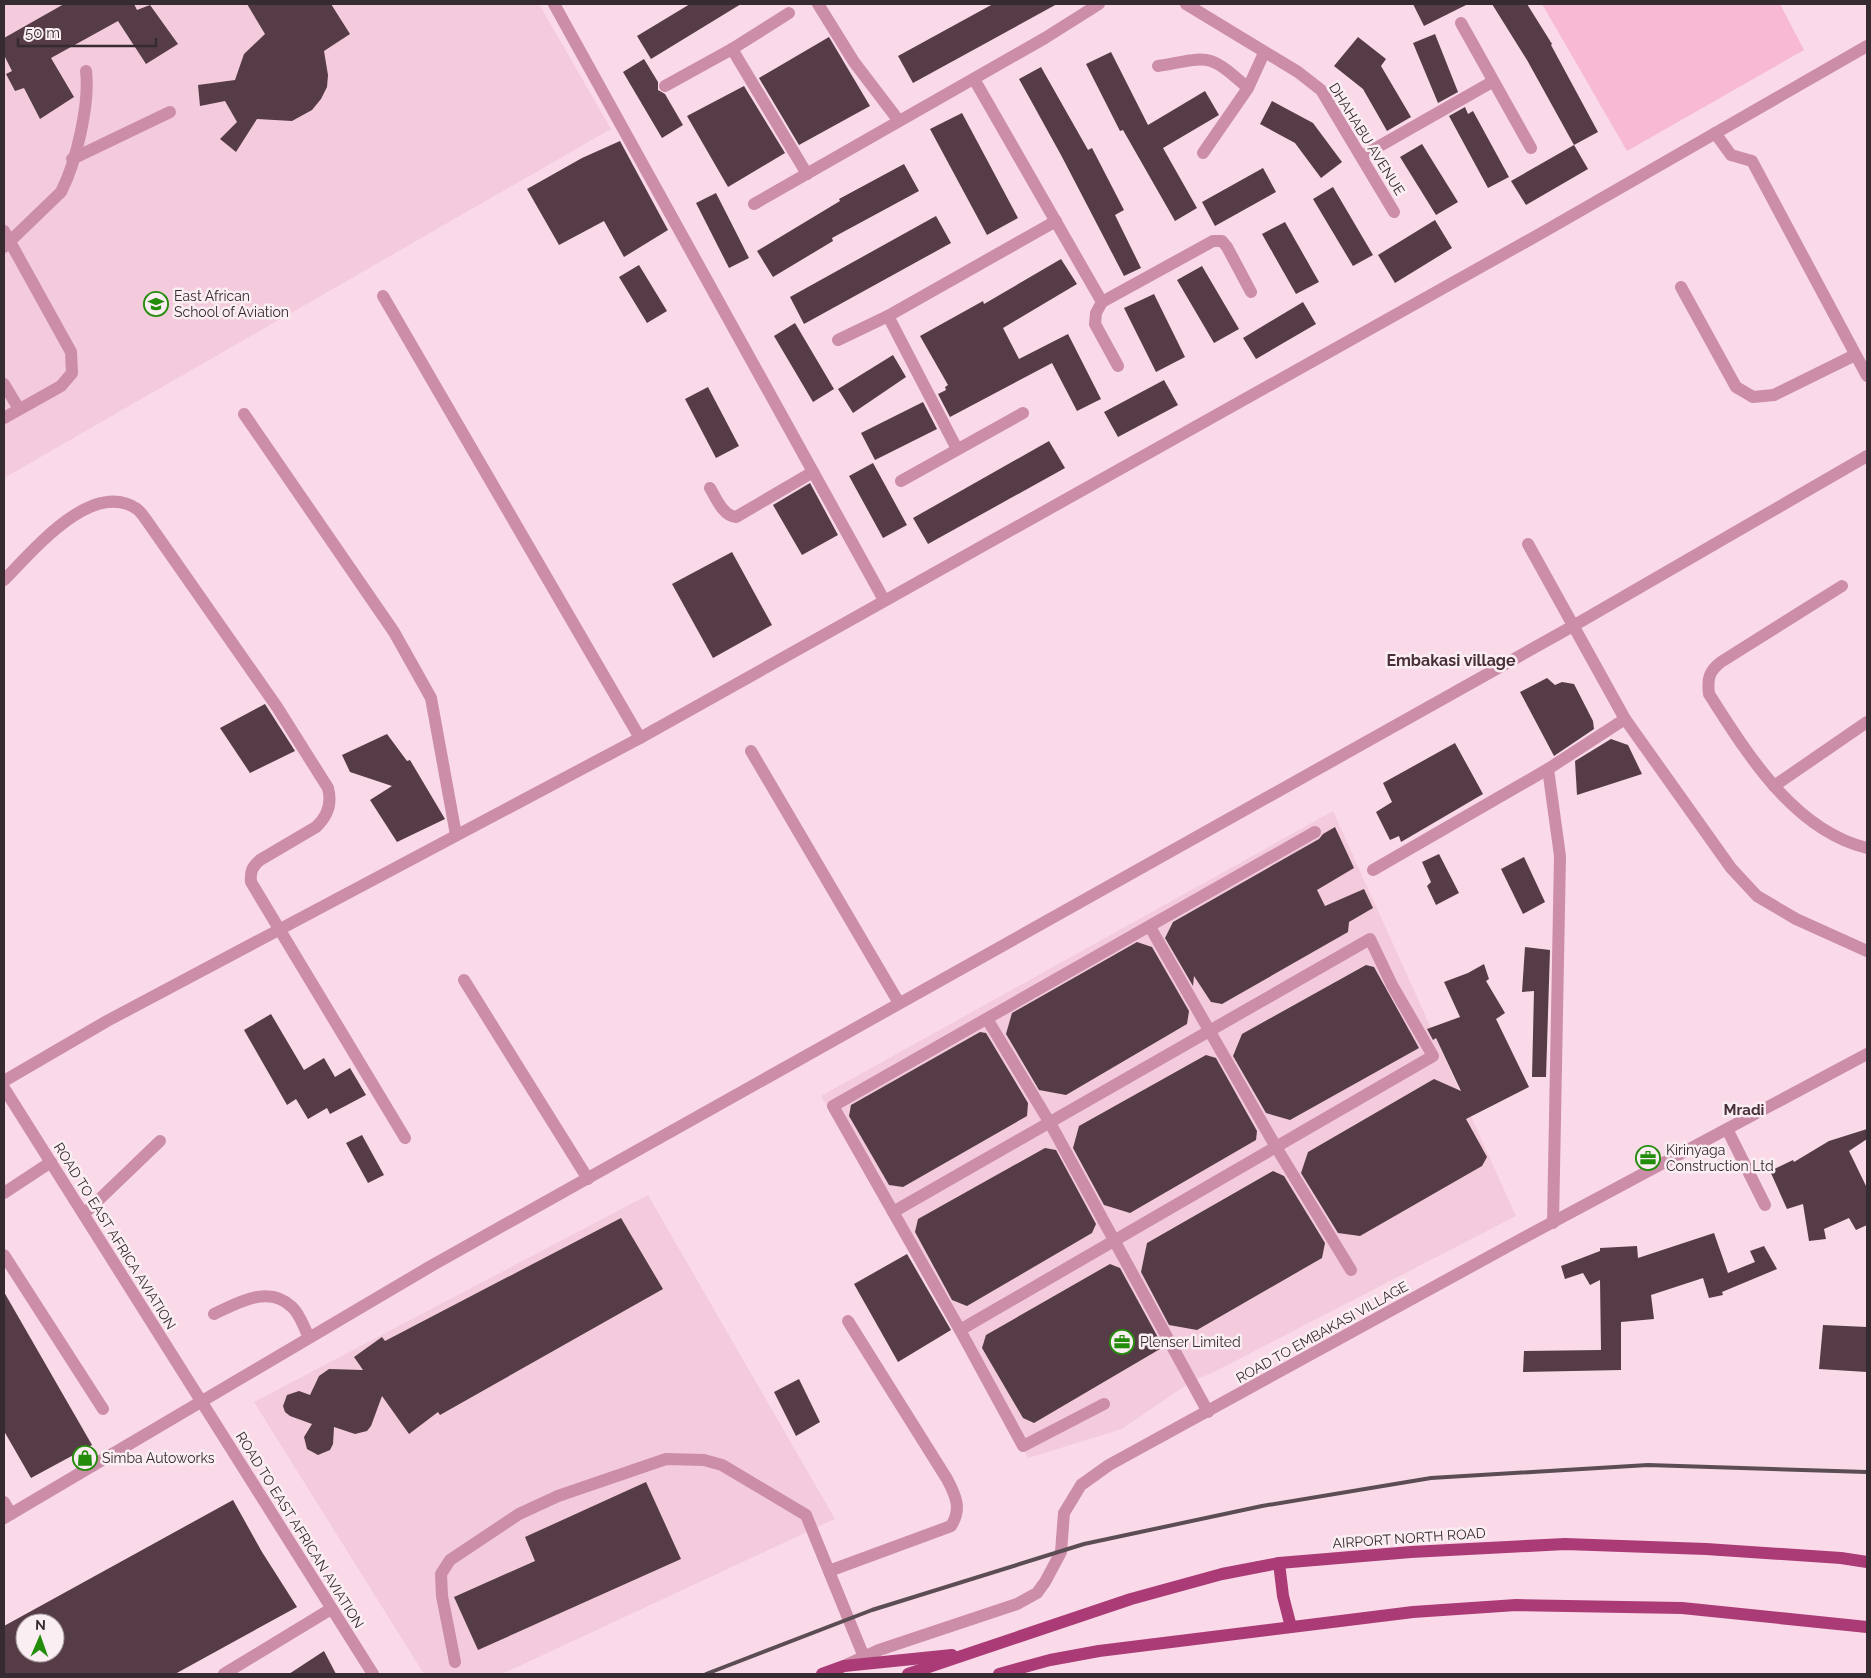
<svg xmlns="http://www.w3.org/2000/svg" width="1871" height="1678" viewBox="0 0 1871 1678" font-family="Raleway,sans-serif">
<rect width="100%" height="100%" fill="#fadae8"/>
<!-- built -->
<g fill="#f3cbdc">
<polygon points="4,4 539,4 611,129 4,478"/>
<polygon points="1333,811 1516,1216 1212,1373 1192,1381 1122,1429 1028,1458 937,1296 821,1096"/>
<polygon points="648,1195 835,1519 502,1674 424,1674 254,1402"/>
</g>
<!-- green -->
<polygon fill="#f7b9d4" points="1542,4 1780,4 1804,50 1627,151"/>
<!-- building -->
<g fill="#553c47" fill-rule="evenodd">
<polygon points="64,4 134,4 137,10 150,5 178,44 146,64 118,21 51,58 74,97 40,119 24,88 15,91 6,74 12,71 4,55 4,38"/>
<polygon points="247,4 331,4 350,34 324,51 328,75 327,87 321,99 312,110 292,121 257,119 236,152 220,139 237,122 225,101 200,106 198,85 235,80 244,54 265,34"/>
<polygon points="690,4 741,4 651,59 637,36"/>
<polygon points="993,4 1057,4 913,83 898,56"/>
<polygon points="1413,4 1468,4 1424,26"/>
<polygon points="1492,4 1527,4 1552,44 1551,45 1598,132 1574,145 1527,60"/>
<polygon points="1435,34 1458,92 1438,103 1413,43"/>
<polygon points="829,37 870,106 799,145 759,78"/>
<polygon points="1358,37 1386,59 1381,66 1411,117 1387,131 1363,89 1334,66"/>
<polygon points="1111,52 1148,125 1205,91 1219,115 1163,148 1197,208 1175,221 1123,130 1120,131 1086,64"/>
<polygon points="644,59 658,82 658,90 665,94 683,125 662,138 623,72"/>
<polygon points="1041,67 1088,150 1092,148 1124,210 1115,215 1141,268 1124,276 1061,155 1019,79"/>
<polygon points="744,86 785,153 728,187 687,116"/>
<polygon points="1272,101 1313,123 1342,162 1321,178 1295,143 1260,124"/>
<polygon points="1465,107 1468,114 1473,111 1509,177 1488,188 1449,116"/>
<polygon points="962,113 1018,218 987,235 930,129"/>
<polygon points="620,141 668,230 624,257 604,221 559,245 527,189 582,158"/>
<polygon points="1422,144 1458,202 1436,215 1400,157"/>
<polygon points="1574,145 1588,169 1526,205 1511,181"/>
<polygon points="904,164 919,191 832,238 833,241 773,277 757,251 840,201 839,199"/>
<polygon points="1263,168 1276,192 1215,226 1202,202"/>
<polygon points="1333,187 1373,255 1353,266 1313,199"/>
<polygon points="716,193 749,258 729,268 696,203"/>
<polygon points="936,216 951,243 804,324 790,297"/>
<polygon points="1435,220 1452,248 1395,283 1378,255"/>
<polygon points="1285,222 1319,282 1296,294 1262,234"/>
<polygon points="1061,259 1077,284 1003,328 1019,359 1068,334 1101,399 1077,411 1052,363 950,417 938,394 946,390 945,387 948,385 920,336 983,301 984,304"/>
<polygon points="639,265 667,311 647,323 619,277"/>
<polygon points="1202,266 1239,329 1214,343 1177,280"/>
<polygon points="1154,294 1185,357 1156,372 1124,308"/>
<polygon points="1303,302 1316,324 1256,359 1243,338"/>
<polygon points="795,323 834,389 813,402 774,336"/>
<polygon points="893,355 906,377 853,413 838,389"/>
<polygon points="1164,380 1178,405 1118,437 1104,412"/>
<polygon points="708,387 739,446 716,458 685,399"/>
<polygon points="923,402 937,429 875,460 861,433"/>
<polygon points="1049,441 1065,468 928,544 913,518"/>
<polygon points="873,463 907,525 883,538 849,476"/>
<polygon points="810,483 838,535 802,555 773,505"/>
<polygon points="732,552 772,625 713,658 672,584"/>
<polygon points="1547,678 1555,685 1562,682 1574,684 1593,721 1594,729 1554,756 1520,692"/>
<polygon points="265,704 295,751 250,773 220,728"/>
<polygon points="387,734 407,761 410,760 445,819 397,842 370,800 392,786 350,772 342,755"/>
<polygon points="1611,739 1628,745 1642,774 1577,795 1575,761"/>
<polygon points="1455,743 1483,794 1401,842 1399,836 1390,840 1376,812 1392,802 1383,783"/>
<polygon points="1335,827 1354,868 1317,890 1325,906 1364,889 1373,908 1349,922 1348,932 1222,1004 1211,1002 1194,976 1193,986 1165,938 1173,922 1319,839 1323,834"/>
<polygon points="1439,854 1459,893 1436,905 1427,886 1431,882 1422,862"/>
<polygon points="1524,857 1545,902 1523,914 1501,869"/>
<polygon points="1137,942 1152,947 1189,1011 1187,1024 1066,1095 1039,1090 1006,1034 1012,1013"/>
<polygon points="1525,947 1550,950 1546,1077 1532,1077 1534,991 1522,992"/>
<polygon points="1484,964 1489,979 1486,981 1505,1013 1496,1019 1529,1087 1466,1119 1487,1157 1482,1166 1360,1236 1338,1233 1301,1173 1308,1152 1434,1079 1461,1091 1436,1038 1433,1040 1427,1029 1460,1017 1444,982 1468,973"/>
<polygon points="1366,965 1374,967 1419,1048 1290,1120 1266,1113 1233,1056 1242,1034"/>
<polygon points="271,1014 304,1070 324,1058 335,1077 350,1068 366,1095 330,1114 327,1108 308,1119 296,1099 287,1105 244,1030"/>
<polygon points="980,1032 986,1033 1028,1103 1027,1116 903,1187 889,1185 849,1116 851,1105"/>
<polygon points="1206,1055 1216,1058 1257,1131 1256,1140 1130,1213 1104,1205 1073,1148 1079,1126"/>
<polygon points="1867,1129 1867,1139 1849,1151 1867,1188 1867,1225 1856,1230 1849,1218 1824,1229 1826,1239 1809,1241 1803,1204 1787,1209 1770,1171 1793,1160 1794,1162 1829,1141"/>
<polygon points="362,1135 384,1175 368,1183 346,1143"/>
<polygon points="1045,1148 1056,1150 1096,1224 1092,1233 967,1306 952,1300 915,1232 918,1219"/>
<polygon points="1273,1171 1284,1176 1325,1243 1322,1258 1197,1330 1169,1325 1141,1272 1147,1243"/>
<polygon points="621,1218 663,1289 440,1415 438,1412 409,1434 382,1396 371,1426 367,1431 355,1434 334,1427 333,1444 330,1450 318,1455 307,1449 304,1437 312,1424 290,1416 285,1412 283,1406 287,1395 299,1391 310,1395 319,1376 329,1369 363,1370 354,1357 382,1337 385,1341"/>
<polygon points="1714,1233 1728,1273 1755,1262 1750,1251 1764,1246 1777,1269 1722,1292 1723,1295 1709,1298 1703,1278 1651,1295 1654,1319 1621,1322 1621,1370 1523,1372 1524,1351 1601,1350 1600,1280 1590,1285 1583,1273 1565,1279 1561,1266 1600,1251 1600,1248 1637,1246 1638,1258"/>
<polygon points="907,1254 951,1330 898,1362 854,1284"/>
<polygon points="1110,1264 1120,1268 1161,1343 1160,1349 1034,1423 1023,1418 982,1348 986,1335"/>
<polygon points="4,1292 92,1445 31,1478 4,1431"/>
<polygon points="1823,1325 1867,1327 1867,1372 1819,1369"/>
<polygon points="799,1379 820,1422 796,1436 774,1392"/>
<polygon points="646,1482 681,1559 478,1650 454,1597 535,1561 525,1537"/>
<path d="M233 1500 262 1552 297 1607 175 1674H4V1626ZM25 1623H55V1653H25Z"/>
<polygon points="324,1651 336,1674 289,1674"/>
</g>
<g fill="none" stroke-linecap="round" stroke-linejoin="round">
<!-- minor -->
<g stroke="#cc8da9" stroke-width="12">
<polyline points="554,4 884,600"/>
<polyline points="818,4 854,62 899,121"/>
<polyline points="1186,4 1298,72 1321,90 1394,212"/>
<polyline points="1461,23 1531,148"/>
<polyline points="732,49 807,174"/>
<path d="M1158 66C1211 57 1207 52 1248 88"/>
<polyline points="974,79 1102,302 1096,313 1095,324 1118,366"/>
<polyline points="665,86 732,49 789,13"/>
<polyline points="1715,133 1731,155 1752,161 1867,376"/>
<polyline points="1203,153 1248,88 1264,53"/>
<polyline points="1362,156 1492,82"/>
<polyline points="72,159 170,112"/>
<polyline points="754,204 1045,38 1099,4"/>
<polyline points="4,231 71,352 72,373 61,386 4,418"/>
<path d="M4 247 61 192C76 163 90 104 86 71"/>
<polyline points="1681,287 1736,387 1753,397 1774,395 1855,355"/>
<polyline points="383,296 640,738"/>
<polyline points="1102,302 1213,241 1222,241 1227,247 1251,292"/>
<polyline points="888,316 957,449"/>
<polyline points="838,340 888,316 1056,221"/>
<polyline points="4,384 19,409"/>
<polyline points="244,414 394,632 431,698 456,835"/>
<polyline points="901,481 1023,413"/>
<path d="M710 488C716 498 723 516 736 517L813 472"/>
<polyline points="1528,544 1625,719 1731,868 1757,896 1796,919 1867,951"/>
<path d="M4 580C32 552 92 478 137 509 141 512 144 517 147 521L277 707 328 788C332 803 328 816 316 827L260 860C252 867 250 872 251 882L405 1138"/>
<path d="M1842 586 1721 662C1709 671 1707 679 1709 694 1747 753 1793 830 1867 848"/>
<polyline points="751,751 899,1003"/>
<polyline points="1548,769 1560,856 1553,1223"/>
<polyline points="1774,786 1867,722"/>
<polyline points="1373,870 1548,769 1625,719"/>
<polyline points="1150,927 1276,1147 1351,1270"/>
<polyline points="464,980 588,1179"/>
<polyline points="987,1019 1050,1123 1208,1412"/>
<polyline points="4,1081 107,1021 640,738 1545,231 1867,46"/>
<polyline points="4,1088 373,1674"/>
<polyline points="1727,1129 1765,1205"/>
<polyline points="4,1193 51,1162"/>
<polyline points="893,1212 1370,939 1392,985 1433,1056 960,1330 1023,1446 1104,1404"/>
<polyline points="84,1214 160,1141"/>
<polyline points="4,1255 103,1409"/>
<path d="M214 1314C238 1303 269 1284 292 1307 300 1314 304 1328 309 1337"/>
<polyline points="960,1330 833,1106 1315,832"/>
<polyline points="4,1502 11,1514"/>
<polyline points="4,1518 431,1266 1573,626 1867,456"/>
<path d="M829 1571 951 1526C962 1509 956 1496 947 1479L848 1321"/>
<polyline points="455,1662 442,1596 441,1574 450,1560 519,1514 558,1496 666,1459 704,1460 722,1465 806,1515 864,1657"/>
<polyline points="846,1665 879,1650 1017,1604 1037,1593 1045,1582 1061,1552 1064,1513 1081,1485 1109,1465 1525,1237 1867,1054"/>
<polyline points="224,1674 331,1609"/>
</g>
<!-- major -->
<g stroke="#ab3b77" stroke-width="12">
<polyline points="1279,1563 1283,1596 1291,1627"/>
<polyline points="822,1674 844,1666 952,1655"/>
<polyline points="908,1674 1131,1599 1222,1574 1279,1563 1411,1552 1565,1544 1706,1549 1841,1558 1867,1562"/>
<polyline points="999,1674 1050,1660 1099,1651 1413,1612 1516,1605 1682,1608 1867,1627"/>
</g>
<!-- rail -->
<polyline stroke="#5c4d54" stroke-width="4" points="706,1674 872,1610 1084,1544 1262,1506 1431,1478 1648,1465 1867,1472"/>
</g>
<!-- icons -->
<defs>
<symbol id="university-ring" viewBox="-11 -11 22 22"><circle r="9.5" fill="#fbeef3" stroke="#238c0a" stroke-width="1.5"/><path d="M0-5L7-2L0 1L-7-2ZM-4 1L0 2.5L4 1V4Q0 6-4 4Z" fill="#238c0a"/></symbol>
<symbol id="office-ring" viewBox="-11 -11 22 22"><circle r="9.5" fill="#fbeef3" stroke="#238c0a" stroke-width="1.5"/><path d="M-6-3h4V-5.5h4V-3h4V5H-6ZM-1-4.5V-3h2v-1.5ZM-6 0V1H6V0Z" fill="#238c0a"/></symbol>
<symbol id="shop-ring" viewBox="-11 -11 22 22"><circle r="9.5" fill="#fbeef3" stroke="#238c0a" stroke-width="1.5"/><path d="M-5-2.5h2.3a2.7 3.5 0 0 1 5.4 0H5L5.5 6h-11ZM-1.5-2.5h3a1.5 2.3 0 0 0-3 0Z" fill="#238c0a"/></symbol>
</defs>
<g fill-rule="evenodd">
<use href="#university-ring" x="142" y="290" width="28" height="28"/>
<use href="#office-ring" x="1634" y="1144" width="28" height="28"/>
<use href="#office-ring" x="1108" y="1328" width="28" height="28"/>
<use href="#shop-ring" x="71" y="1444" width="28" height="28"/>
</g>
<g text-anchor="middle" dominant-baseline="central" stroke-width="5" stroke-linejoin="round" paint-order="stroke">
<!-- street labels -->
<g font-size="14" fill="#362b30" stroke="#fbeef3">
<text transform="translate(1367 139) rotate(58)">DHAHABU AVENUE</text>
<text transform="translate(115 1236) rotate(58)">ROAD TO EAST AFRICA AVIATION</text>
<text transform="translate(1322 1332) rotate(-29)">ROAD TO EMBAKASI VILLAGE</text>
<text transform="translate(300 1530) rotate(58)">ROAD TO EAST AFRICAN AVIATION</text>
<text transform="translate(1409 1538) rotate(-4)">AIRPORT NORTH ROAD</text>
</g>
<!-- poi labels -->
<g font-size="14" fill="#362b30" stroke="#fbeef3" text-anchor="start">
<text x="174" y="296">East African<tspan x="174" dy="16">School of Aviation</tspan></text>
<text x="1666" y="1150">Kirinyaga<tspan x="1666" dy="16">Construction Ltd</tspan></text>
<text x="1140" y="1342">Plenser Limited</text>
<text x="102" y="1458">Simba Autoworks</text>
</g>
<!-- neighbourhood labels -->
<g font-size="15" font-weight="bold" fill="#482f3a" stroke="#fbeef3">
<text x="1744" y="1110">Mradi</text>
</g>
<!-- quarter labels -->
<g font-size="16" font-weight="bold" fill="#482f3a" stroke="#fbeef3">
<text x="1451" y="660">Embakasi village</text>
</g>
</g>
<!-- border -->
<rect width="1871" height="1678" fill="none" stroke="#362b30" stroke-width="10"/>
<!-- north arrow -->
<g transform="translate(40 1638) rotate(2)"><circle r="24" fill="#fbeef3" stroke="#aca0a5"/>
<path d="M0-4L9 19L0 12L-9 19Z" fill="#238c0a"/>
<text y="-8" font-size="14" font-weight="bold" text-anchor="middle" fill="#362b30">N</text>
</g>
<!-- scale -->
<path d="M18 38v8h138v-8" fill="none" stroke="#362b30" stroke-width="2.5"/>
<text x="25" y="38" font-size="15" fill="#362b30" stroke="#fbeef3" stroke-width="4" paint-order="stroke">50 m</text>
</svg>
